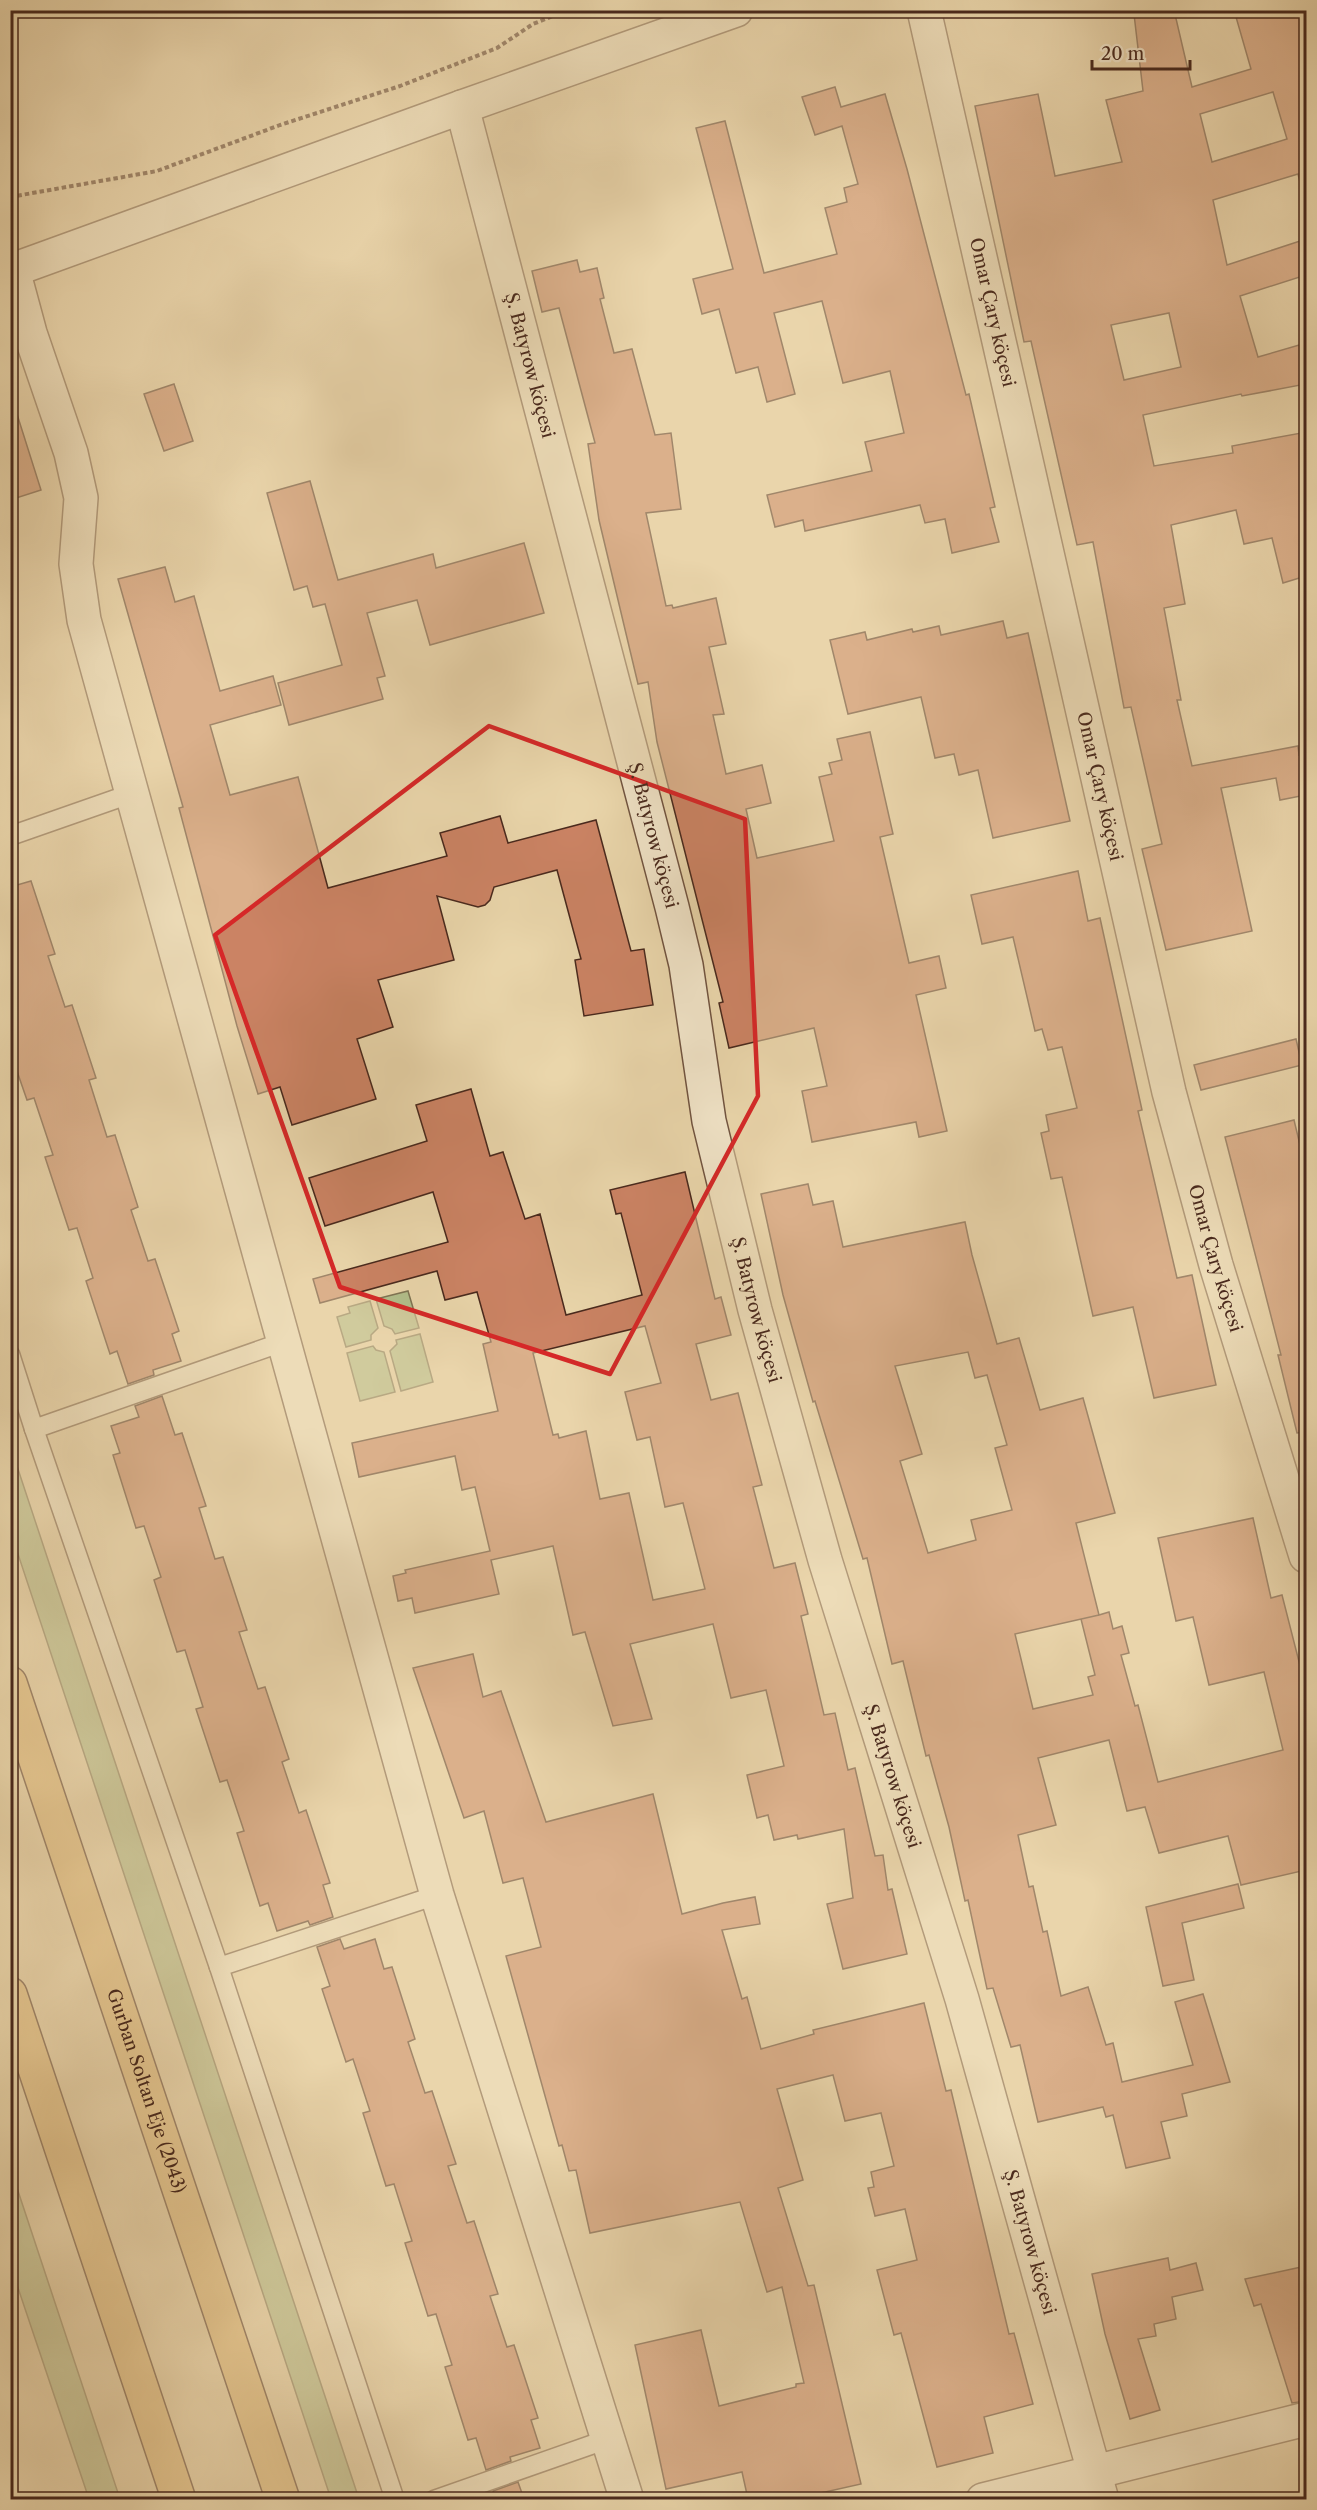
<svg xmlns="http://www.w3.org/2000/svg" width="1317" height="2510" viewBox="0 0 1317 2510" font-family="'Libre Caslon Text',serif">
<rect width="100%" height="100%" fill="#ead6ab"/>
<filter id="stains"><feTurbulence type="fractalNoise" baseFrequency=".00333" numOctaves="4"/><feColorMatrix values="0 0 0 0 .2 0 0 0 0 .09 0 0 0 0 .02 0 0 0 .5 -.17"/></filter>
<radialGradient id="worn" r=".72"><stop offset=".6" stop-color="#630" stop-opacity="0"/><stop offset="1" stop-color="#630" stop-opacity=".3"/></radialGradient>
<!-- green -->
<g fill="#b2bf8c" stroke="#7e7454" stroke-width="1.5">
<polygon points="408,1291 419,1328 395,1334 392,1329 384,1326 376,1299"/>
<polygon points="370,1301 378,1328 371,1335 371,1340 346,1347 337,1317 350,1313 348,1307"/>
<polygon points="420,1334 433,1382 401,1391 390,1351 397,1344 396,1340"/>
<polygon points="373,1346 376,1350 384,1352 395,1392 360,1401 347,1353"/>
<polygon points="11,1448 359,2499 331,2499 11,1533"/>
<polygon points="10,2178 16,2185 120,2499 89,2499 11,2267"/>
</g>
<!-- building -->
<g fill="#cb8364" stroke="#49291d" stroke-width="1.5" fill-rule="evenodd">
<path d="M1150 10H1174L1192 87 1251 69 1236 17 1258 10H1306V181L1300 182 1298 174 1213 200 1227 265 1306 239V275L1240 296 1258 357 1306 343V384L1242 396 1241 394 1143 415 1154 466 1233 453 1232 446 1301 433 1306 455V576L1283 583 1272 538 1244 544 1236 510 1171 525 1185 604 1164 608 1181 700H1177L1192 766 1298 746 1299 755 1306 753V795L1280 800 1276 778 1221 788 1252 931 1166 950 1142 849 1162 844 1131 707 1124 708 1093 542 1077 545 1031 341 1024 342 975 106 1038 94 1055 176 1122 162 1106 100 1143 91 1134 14ZM1273 92 1287 139 1212 162 1200 114ZM1169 313 1181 367 1124 380 1111 325Z"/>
<polygon points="835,87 841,107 885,94 907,169 966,395 969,394 995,507 990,508 999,542 952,553 945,519 925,523 920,505 805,531 803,520 775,527 767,495 872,471 865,442 904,433 890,371 843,383 822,301 774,313 795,394 767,402 758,367 736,373 719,309 702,314 693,279 733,269 696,128 725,121 764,273 837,254 825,208 847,202 844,188 858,184 842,126 815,135 802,97"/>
<polygon points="577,260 580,272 597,268 604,298 600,299 614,353 632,349 655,435 671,433 681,509 646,513 666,606 672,605 673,608 716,598 726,644 709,647 724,714 713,715 726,774 762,765 771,803 746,809 757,858 834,841 819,777 832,774 829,763 842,760 837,739 870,732 893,834 880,837 909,963 939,956 946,988 916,995 947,1131 919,1137 916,1122 812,1142 802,1091 827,1086 814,1028 729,1048 719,1003 723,1002 657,742 648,682 638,684 599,520 588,444 595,443 559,308 542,312 532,271"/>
<polygon points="174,384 193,441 164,451 144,394"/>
<polygon points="16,411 41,490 10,500 10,412"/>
<polygon points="310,481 338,580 433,554 436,568 524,543 544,613 430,645 417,600 367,613 385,676 377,678 383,699 289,725 278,683 342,665 325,604 313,607 307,586 294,590 267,493"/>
<polygon points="165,567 175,602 194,596 220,691 273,676 281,705 210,725 230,795 298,777 328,888 447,856 440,833 500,816 508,843 596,820 631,951 644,949 653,1005 584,1016 575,960 581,959 557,870 494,887 490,900 485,905 478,907 437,896 454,960 378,980 393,1027 357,1039 376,1099 292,1125 280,1087 258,1094 237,1026 179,808 183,807 118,579"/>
<polygon points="1003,621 1007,638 1028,633 1070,821 993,838 978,770 959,775 954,754 935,758 921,697 848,714 830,640 865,632 867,640 912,629 913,632 939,626 941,635"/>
<polygon points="1078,871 1088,921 1100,918 1142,1110 1138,1111 1177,1278 1192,1275 1216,1385 1154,1398 1133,1307 1093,1316 1062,1177 1051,1179 1041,1133 1049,1131 1046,1115 1077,1108 1062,1047 1048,1050 1042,1029 1035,1031 1013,937 982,944 971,895"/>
<polygon points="31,881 55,954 48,956 65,1007 72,1005 96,1078 89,1080 107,1137 115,1135 138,1207 131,1210 148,1261 155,1259 179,1331 172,1334 181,1361 153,1370 154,1375 128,1384 117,1351 110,1354 86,1281 93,1278 77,1228 69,1230 45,1157 53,1155 34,1098 27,1100 10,1051 10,887"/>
<polygon points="1296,1039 1302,1065 1201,1090 1194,1065"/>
<path d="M471 1089 490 1156 503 1152 525 1219 540 1214 566 1315 642 1295 621 1213 616 1214 610 1190 685 1172 715 1299 721 1297 731 1335 696 1344 711 1400 738 1393 762 1485 753 1487 774 1568 795 1563 808 1614 801 1616 824 1715 835 1713 848 1770 855 1768 875 1856 883 1855 888 1890 892 1889 907 1954 843 1969 827 1904 853 1898 844 1829 798 1839 797 1835 774 1840 768 1815 757 1818 747 1775 784 1766 766 1690 731 1698 713 1624 630 1644 652 1719 613 1726 585 1632 573 1635 553 1546 491 1560 499 1594 415 1613 412 1598 398 1601 393 1576 406 1573 405 1570 490 1551 475 1487 462 1490 455 1456 359 1477 352 1443 498 1411 483 1344 491 1342 477 1292 445 1300 437 1271 320 1303 313 1279 448 1242 433 1192 325 1226 309 1178 427 1141 416 1105ZM645 1326 661 1383 625 1392 637 1440 650 1437 665 1507 683 1503 705 1589 653 1600 629 1493 600 1499 586 1431 559 1438 558 1434 553 1435 533 1353Z"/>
<polygon points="1294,1120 1306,1170 1306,1432 1297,1433 1278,1355 1281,1355 1225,1137"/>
<path d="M808 1184 813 1205 833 1201 843 1247 965 1222 972 1255 997 1344 1019 1338 1040 1410 1083 1398 1115 1513 1076 1523 1099 1615 1109 1612 1113 1629 1122 1626 1129 1653 1121 1655 1135 1706 1138 1705 1158 1782 1283 1750 1264 1672 1209 1685 1193 1617 1176 1621 1158 1538 1253 1518 1271 1598 1282 1595 1306 1689V1870L1241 1885 1228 1836 1159 1853 1145 1807 1127 1811 1109 1740 1038 1758 1056 1825 1018 1835 1029 1887 1033 1886 1043 1932 1047 1931 1061 1996 1088 1987 1106 2045 1113 2043 1122 2082 1193 2065 1175 2002 1203 1994 1230 2082 1182 2094 1187 2116 1161 2122 1170 2158 1126 2168 1113 2115 1106 2117 1103 2107 1038 2122 1020 2045 1011 2047 993 1988 987 1989 968 1900 965 1901 949 1827 929 1755 926 1756 903 1661 892 1664 867 1558 863 1559 815 1401 813 1402 783 1295 761 1194ZM968 1352 975 1378 987 1375 1007 1445 995 1448 1012 1510 971 1520 976 1540 928 1553 900 1461 922 1454 895 1366ZM1099 1615 1081 1619 1095 1675 1088 1677 1093 1695 1033 1709 1015 1634Z"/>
<polygon points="162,1396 175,1435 182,1433 206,1506 199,1508 215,1559 223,1557 247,1630 239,1632 258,1689 265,1687 289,1759 282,1762 299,1813 306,1810 330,1883 323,1885 333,1917 310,1925 308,1921 277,1931 268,1903 260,1906 237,1833 244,1831 227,1780 220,1782 196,1709 203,1707 185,1650 177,1652 154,1580 161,1577 144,1526 136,1528 113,1455 120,1453 111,1426 139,1417 135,1406"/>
<polygon points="473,1654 483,1697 501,1691 546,1822 653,1794 682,1914 723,1903 755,1897 760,1924 722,1930 742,1999 747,1997 761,2049 814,2034 813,2030 924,2003 946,2091 951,2090 1009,2334 1014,2333 1033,2404 984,2417 993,2453 937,2467 901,2333 894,2335 877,2270 917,2260 905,2209 875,2216 868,2188 874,2187 871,2172 894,2166 881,2113 845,2121 833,2075 777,2089 803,2180 778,2188 808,2286 814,2285 861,2484 794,2499 748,2499 742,2472 666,2489 635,2345 701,2330 719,2406 796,2387 796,2384 804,2383 782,2287 767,2292 740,2202 590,2233 576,2170 569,2171 562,2145 559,2146 506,1956 541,1947 523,1878 503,1883 484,1811 464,1818 413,1668"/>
<polygon points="1238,1884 1244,1908 1182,1923 1194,1980 1163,1986 1146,1907"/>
<polygon points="340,1939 344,1949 375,1939 384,1969 392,1967 415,2039 408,2042 425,2093 432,2091 456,2164 448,2166 467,2223 474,2221 498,2294 490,2296 507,2347 514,2345 538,2418 531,2420 540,2448 510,2457 511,2461 486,2470 476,2438 468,2440 445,2367 452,2365 436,2314 428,2316 405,2243 412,2241 394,2184 386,2186 363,2113 370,2111 353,2059 346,2062 322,1989 330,1986 317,1947"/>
<polygon points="1168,2258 1170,2270 1196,2263 1203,2290 1172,2297 1176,2319 1154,2324 1156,2336 1138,2339 1160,2410 1130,2419 1105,2334 1092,2274"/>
<polygon points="1306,2266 1306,2401 1292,2403 1261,2304 1254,2306 1245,2279"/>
<polygon points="518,2482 524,2499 496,2499 493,2491"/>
</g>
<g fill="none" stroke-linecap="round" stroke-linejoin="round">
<defs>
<g id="service">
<polyline points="10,836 133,793"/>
<polyline points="10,1354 34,1429 219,1967 395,2500"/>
<polyline points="34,1429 283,1342"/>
<polyline points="219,1967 437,1895"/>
<polyline points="434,2500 608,2439"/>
</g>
<g id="minor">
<path id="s1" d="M924 10 1169 1092 1216 1265 1306 1556"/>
<path id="s2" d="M462 107 672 907 686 965 709 1121 755 1310 825 1560 962 1999 1102 2500"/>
<polyline points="13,270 30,333 71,453 81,498 76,564 84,620 437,1895 627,2500"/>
<polyline points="983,2500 1306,2419"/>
</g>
<polyline id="tertiary" points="10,271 462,107 736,10"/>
<g id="trunk">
<path id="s3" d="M10 1683 283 2500"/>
<polyline points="10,1994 179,2500"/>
</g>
</defs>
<!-- service casing -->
<use href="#service" stroke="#715440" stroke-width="21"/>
<!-- minor casing -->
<use href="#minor" stroke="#715440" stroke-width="36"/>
<!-- tertiary casing -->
<use href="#tertiary" stroke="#715440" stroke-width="36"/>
<!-- trunk casing -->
<use href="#trunk" stroke="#49291d" stroke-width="36"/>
<!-- path -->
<polyline stroke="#49291d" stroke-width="4" stroke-dasharray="4.5 3" stroke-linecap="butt" points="10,197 157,171 280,125 400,86 497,48 533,24 568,10"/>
<!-- service -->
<use href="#service" stroke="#f1e4c8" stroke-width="18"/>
<!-- minor -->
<use href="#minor" stroke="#f1e4c8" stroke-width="33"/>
<!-- tertiary -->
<use href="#tertiary" stroke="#f1e4c8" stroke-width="33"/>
<!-- trunk -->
<use href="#trunk" stroke="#e5bb76" stroke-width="33"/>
</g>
<!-- marked area -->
<path d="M0 0H1317V2510H0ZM489 726 745 819 758 1096 610 1374 340 1287 215 935Z" fill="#ead6ab" fill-opacity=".55" fill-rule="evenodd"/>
<path fill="none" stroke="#d62828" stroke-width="4.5" stroke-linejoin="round" d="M489 726 745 819 758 1096 610 1374 340 1287 215 935Z"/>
<g text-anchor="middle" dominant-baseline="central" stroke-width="4.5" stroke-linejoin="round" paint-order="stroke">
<!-- street labels -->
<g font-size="18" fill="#49291d" stroke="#f1e4c8">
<text stroke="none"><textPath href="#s1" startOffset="310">Omar Çary köçesi</textPath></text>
<text stroke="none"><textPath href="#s2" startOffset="267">Ş. Batyrow köçesi</textPath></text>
<text stroke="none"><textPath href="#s1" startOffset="796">Omar Çary köçesi</textPath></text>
<text stroke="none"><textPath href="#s2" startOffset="753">Ş. Batyrow köçesi</textPath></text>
<text stroke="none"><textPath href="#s1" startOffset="1282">Omar Çary köçesi</textPath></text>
<text stroke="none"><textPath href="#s2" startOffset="1239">Ş. Batyrow köçesi</textPath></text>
<text stroke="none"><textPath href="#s2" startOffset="1725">Ş. Batyrow köçesi</textPath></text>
<text stroke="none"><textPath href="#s3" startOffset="430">Gurban Soltan Eje (2043)</textPath></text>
<text stroke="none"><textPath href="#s2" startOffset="2211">Ş. Batyrow köçesi</textPath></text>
</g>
</g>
<!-- margin -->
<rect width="1317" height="2510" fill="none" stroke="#ead6ab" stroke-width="36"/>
<rect x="12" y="12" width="1293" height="2486" fill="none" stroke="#49291d" stroke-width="3"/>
<rect x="18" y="18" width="1281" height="2474" fill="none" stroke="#49291d" stroke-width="1.5"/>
<!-- scale -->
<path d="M1092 60v9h98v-9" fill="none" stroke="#49291d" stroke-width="3"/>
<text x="1101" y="60" font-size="18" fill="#49291d" stroke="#f1e4c8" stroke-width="4.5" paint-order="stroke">20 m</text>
<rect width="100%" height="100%" filter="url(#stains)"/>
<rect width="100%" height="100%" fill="url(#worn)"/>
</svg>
